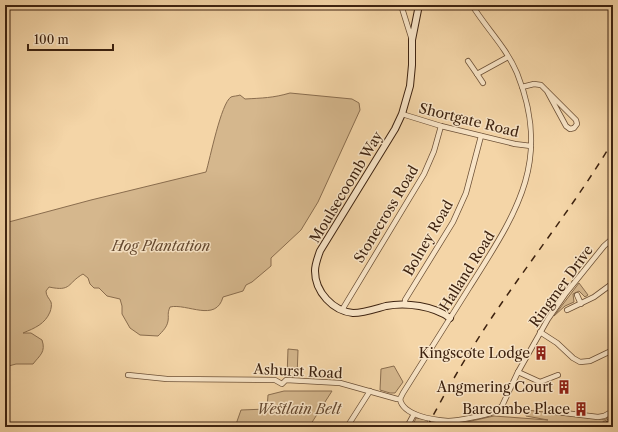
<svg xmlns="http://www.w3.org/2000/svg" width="618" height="432" viewBox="0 0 618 432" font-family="'Libre Caslon Text',serif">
<rect width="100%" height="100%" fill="#f4d5a7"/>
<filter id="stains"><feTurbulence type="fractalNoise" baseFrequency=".005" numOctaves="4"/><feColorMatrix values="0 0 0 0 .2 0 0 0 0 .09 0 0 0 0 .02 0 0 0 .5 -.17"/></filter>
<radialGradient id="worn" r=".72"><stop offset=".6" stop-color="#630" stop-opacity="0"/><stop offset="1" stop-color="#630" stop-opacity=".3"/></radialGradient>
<!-- green -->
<g fill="#d5b78d" stroke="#8a6d4e">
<path d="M290 93 352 99 359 103 360 110 318 202 301 230 271 258V266L252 282 246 285 243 291 223 297C216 323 187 303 170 307 167 314 169 315 168 321 167 327 163 331 158 336L140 335 130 328 122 314V306L120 299 107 296 99 288H94L90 284 88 278 83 274C67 283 72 292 49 287L46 291C46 296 49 298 51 302 52 305 51 309 50 312 45 324 35 328 23 333H31L42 340C46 352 40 355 33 364H16L5 367V223L91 200 206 172C210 159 221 103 231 97 233 96 238 96 240 95L245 99C262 98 273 98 290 93Z"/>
<polygon points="579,283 588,295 585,297 579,291 573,294 574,302 565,306 554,316"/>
<polygon points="288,349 298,350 297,377 287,377"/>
<polygon points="394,366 403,382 395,393 390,393 380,390 381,369"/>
<polygon points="284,391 332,391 309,427 235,427 241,410 267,409 268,395"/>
<polygon points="527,410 602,419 604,420 612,415 612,417 594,427 459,427 462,423 494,416 548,420 526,416"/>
<polygon points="416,418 428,420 425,427 412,427"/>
</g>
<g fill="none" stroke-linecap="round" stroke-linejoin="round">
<defs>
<g id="street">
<polyline points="401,5 412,40"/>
<polyline points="468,61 477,74 508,57"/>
<polyline points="477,74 483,83"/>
<polyline points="522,87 534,84 541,85 576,120 577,124 574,128 570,129 566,126 547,91"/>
<polyline points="402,114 441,126 515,144 531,146"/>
<polyline points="577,295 581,304"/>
<polyline points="405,304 405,300 453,222 466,193 481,136"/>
<polyline points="342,310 424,174 434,151 441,126"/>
<polyline points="567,310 594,297 613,283"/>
<polyline points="540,332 557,343 573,358 580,362 590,361 613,350"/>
<polyline points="518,372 540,382 558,375"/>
<path d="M128 375 167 379 275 380 282 384 286 380 340 383 397 399H400C403 416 434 420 448 421 457 421 486 415 494 412 498 410 499 408 502 406L518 372 548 319 566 293 604 246 613 238"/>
<path d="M400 399 403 393C425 358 447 323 469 288 515 215 553 162 517 73 506 47 486 28 472 5"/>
<polyline points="556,412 598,417 604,416 613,411"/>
<polyline points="347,427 370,391"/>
<polyline points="407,427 414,414"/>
</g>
<path id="secondary" d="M419 5 412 40V65L410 86 402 114 395 129 320 251C318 257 315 264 315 271 315 292 333 311 353 313 364 313 375 309 386 306 406 302 434 306 450 318"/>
<polyline id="primary" points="605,427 613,423"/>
</defs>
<!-- street casing -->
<use href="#street" stroke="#6c5036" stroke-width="6"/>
<!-- secondary casing -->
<use href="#secondary" stroke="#3e2310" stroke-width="8"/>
<!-- primary casing -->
<use href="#primary" stroke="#3e2310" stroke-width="9"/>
<!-- street -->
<use href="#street" stroke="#f8e4c6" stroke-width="4.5"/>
<!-- secondary -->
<use href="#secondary" stroke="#f8e4c6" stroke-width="6"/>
<!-- primary -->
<use href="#primary" stroke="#f4d5a7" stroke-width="7"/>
<!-- rail -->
<path stroke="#3e2310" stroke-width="1.5" stroke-dasharray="7 7" stroke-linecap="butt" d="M427 427C449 385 474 343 501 304 538 250 579 198 613 141"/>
</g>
<!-- icons -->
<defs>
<symbol id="building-bare" viewBox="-9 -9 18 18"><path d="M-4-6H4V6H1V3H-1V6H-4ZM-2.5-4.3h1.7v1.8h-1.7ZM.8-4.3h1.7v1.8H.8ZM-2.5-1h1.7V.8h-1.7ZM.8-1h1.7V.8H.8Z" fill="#8f2418" stroke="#f8e4c6" stroke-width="2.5" paint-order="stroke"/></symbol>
</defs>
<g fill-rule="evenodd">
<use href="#building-bare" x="531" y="343" width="20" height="20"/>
<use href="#building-bare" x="554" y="377" width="20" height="20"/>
<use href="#building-bare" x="571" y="399" width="20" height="20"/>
</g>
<g text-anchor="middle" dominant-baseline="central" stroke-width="3" stroke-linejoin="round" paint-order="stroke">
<!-- street labels -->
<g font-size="14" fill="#3e2310" stroke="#f8e4c6">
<text transform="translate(469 120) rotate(14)">Shortgate Road</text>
<text transform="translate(346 187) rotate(-59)">Moulsecoomb Way</text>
<text transform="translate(386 214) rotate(-59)">Stonecross Road</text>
<text transform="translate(428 238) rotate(-60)">Bolney Road</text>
<text transform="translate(467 271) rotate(-58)">Halland Road</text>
<text transform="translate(561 286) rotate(-54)">Ringmer Drive</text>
<text transform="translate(298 371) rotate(3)">Ashurst Road</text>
</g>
<!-- park labels -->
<g font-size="14" font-style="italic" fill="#64482f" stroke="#f8e4c6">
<text x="161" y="246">Hog Plantation</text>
<text x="299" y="409">Westlain Belt</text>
</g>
<!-- poi labels -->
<g font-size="14" fill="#3e2310" stroke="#f8e4c6" text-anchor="end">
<text x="530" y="353">Kingscote Lodge</text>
<text x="553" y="387">Angmering Court</text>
<text x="570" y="409">Barcombe Place</text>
</g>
</g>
<!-- margin -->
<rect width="618" height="432" fill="none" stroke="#f4d5a7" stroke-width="20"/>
<rect x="6" y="6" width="606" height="420" fill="none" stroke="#3e2310" stroke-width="2"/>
<rect x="10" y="10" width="598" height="412" fill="none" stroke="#3e2310"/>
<!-- scale -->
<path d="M28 44v6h85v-6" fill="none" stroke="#3e2310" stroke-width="2"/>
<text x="34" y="44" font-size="12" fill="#3e2310" stroke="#f8e4c6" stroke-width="3" paint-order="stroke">100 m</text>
<rect width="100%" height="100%" filter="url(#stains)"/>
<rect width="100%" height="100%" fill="url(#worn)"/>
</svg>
